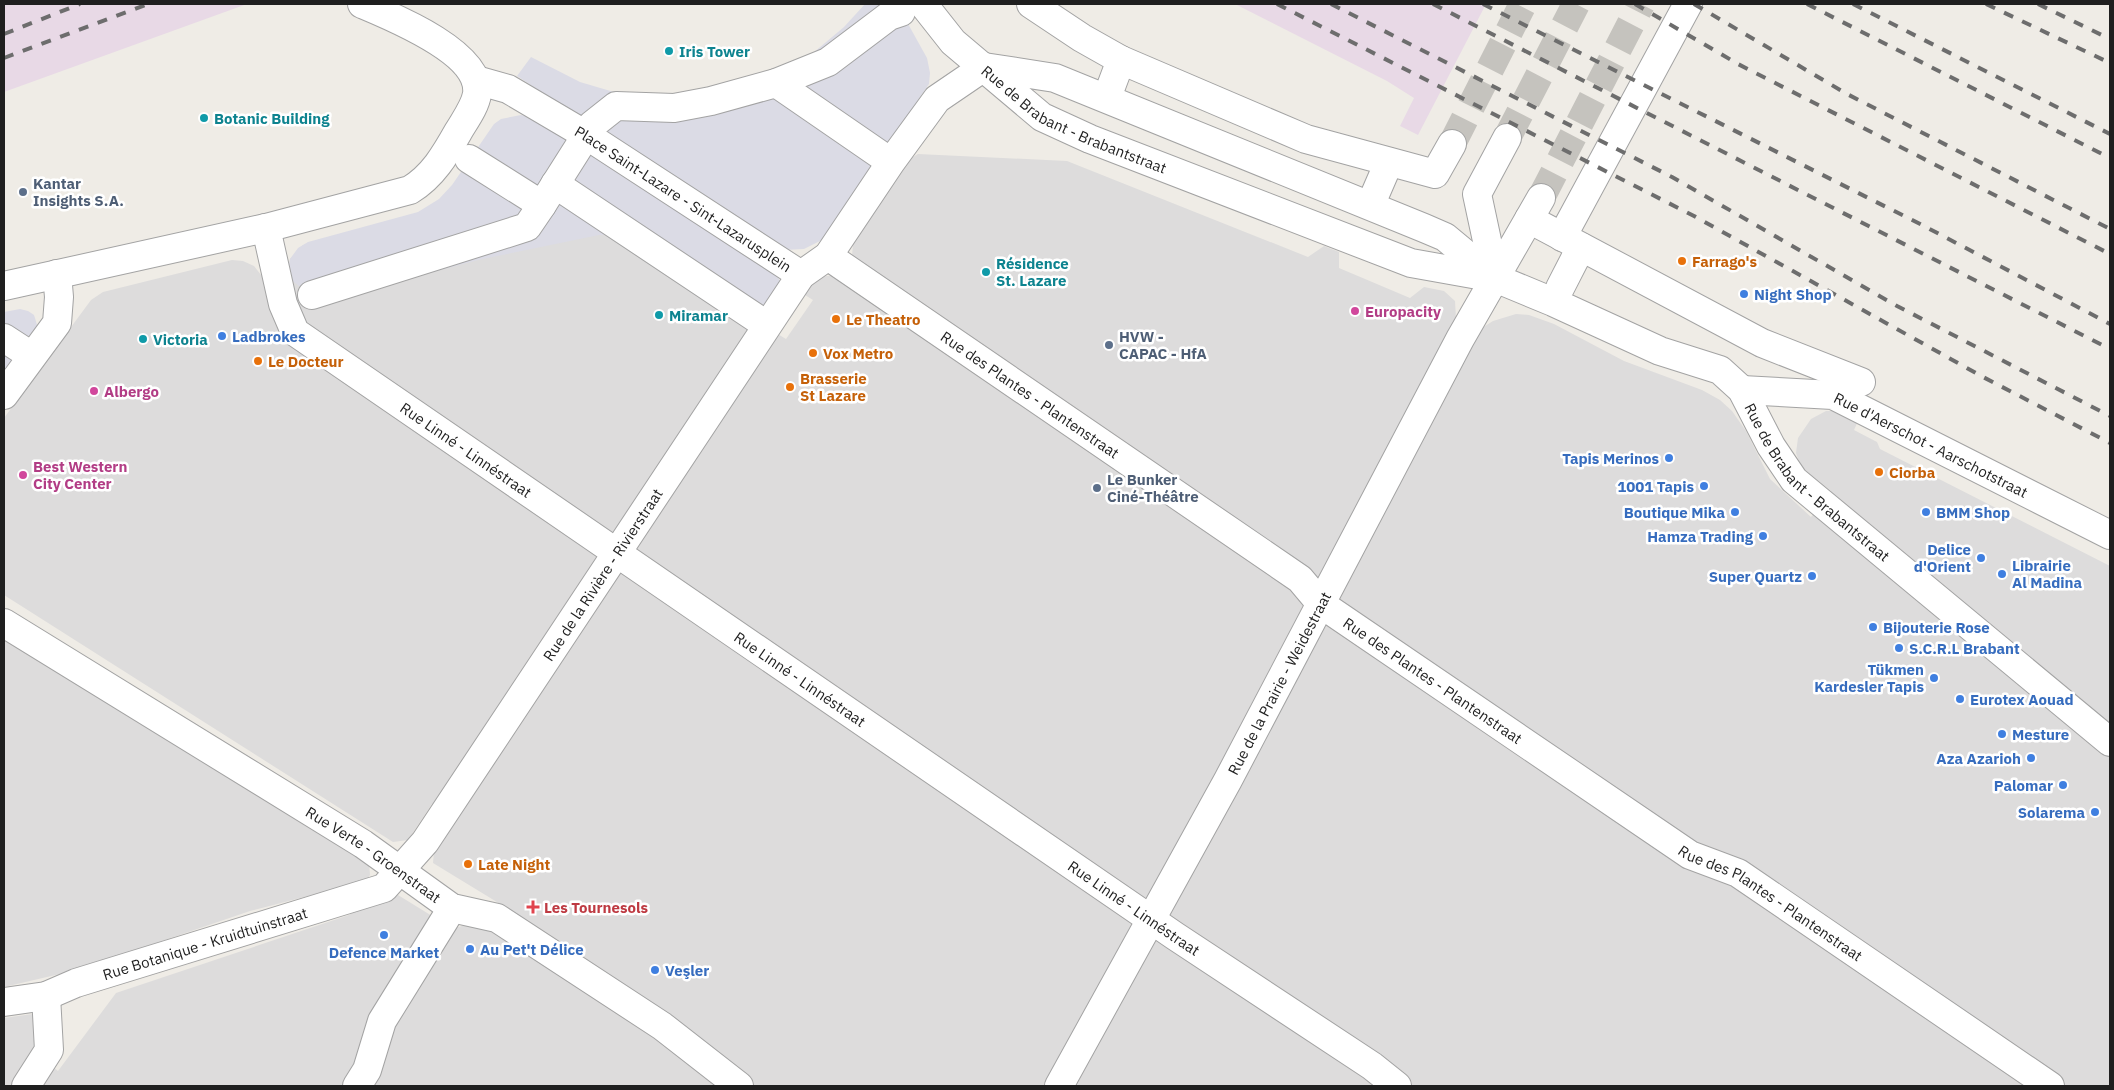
<svg xmlns="http://www.w3.org/2000/svg" width="2114" height="1090" viewBox="0 0 2114 1090" font-family="'IBM Plex Sans',sans-serif">
<rect width="100%" height="100%" fill="#efece6"/>
<!-- residential -->
<g fill="#dddcdc">
<polygon points="918,154 1067,161 1308,257 1324,246 1339,252 1339,268 1410,298 1424,287 1444,291 1455,301 1456,319 1474,333 1493,321 1516,314 1529,315 1554,324 1624,361 1702,390 1720,400 1732,411 1746,431 1770,479 1811,517 1831,491 1801,467 1796,453 1798,438 1811,419 1826,411 1835,411 1859,419 1854,430 1877,442 1880,449 2110,566 2110,1086 4,1086 4,1018 54,1011 61,1012 62,1019 36,1054 58,1071 116,993 349,915 386,893 398,895 432,916 449,930 478,921 507,935 518,915 433,863 435,840 451,817 432,804 408,840 393,842 4,595 4,418 91,300 103,292 232,260 243,261 254,266 265,280 287,277 290,259 303,245 391,220 607,230 786,339 813,300 805,295 814,281 820,277 835,275 852,257 853,244 908,160"/>
<polygon points="4,630 369,862 370,875 366,881 250,911 77,970 4,987"/>
</g>
<!-- railway -->
<g fill="#e8d9e6">
<polygon points="4,4 247,4 4,92"/>
<polygon points="1235,4 1486,4 1418,135 1400,126 1414,98 1387,81"/>
</g>
<!-- plaza -->
<g fill="#dbdbe5">
<polygon points="865,4 897,4 927,58 930,73 929,84 824,239 804,249 783,250 776,247 517,76 531,57 580,82 624,95 718,95 813,53 844,27"/>
<polygon points="521,115 540,119 776,274 780,281 755,326 612,235 599,235 478,260 321,302 287,277 290,259 298,248 308,242 418,212 439,199 452,185 494,124 501,119"/>
<polygon points="20,309 28,311 34,315 38,328 4,378 4,312"/>
</g>
<g fill="none" stroke-linecap="round" stroke-linejoin="round">
<!-- minor-tunnel -->
<g stroke="#c5c3be" stroke-width="28" stroke-dasharray="28 14" stroke-linecap="butt">
<polyline points="1507,138 1576,4"/>
<polyline points="1452,144 1523,4"/>
<polyline points="1541,198 1641,4"/>
</g>
<defs>
<g id="minor">
<path id="s1" d="M923 4 953 42 1042 117 1090 139 1411 263 1495 278 1553 302 1660 351 1720 370 1742 390 1771 446 1794 480 2110 742"/>
<polyline points="1031,4 1082,38 1121,60 1109,92"/>
<polyline points="1121,60 1306,139 1435,174 1452,144"/>
<polyline points="984,67 1055,78 1424,228 1445,237 1492,276"/>
<path id="s2" d="M476 80 508 89 586 135 801 275"/>
<polyline points="776,83 882,156"/>
<polyline points="592,125 616,106 674,108 711,101 776,83 828,62 889,16 901,12"/>
<polyline points="469,159 542,205 580,145"/>
<polyline points="555,184 759,320"/>
<polyline points="1373,199 1389,162"/>
<polyline points="1529,219 1762,343 1861,382"/>
<path id="s3" d="M266 228 283 304 295 332 1175 936 1372 1066 1397 1086"/>
<polyline points="1562,237 1688,4"/>
<path id="s4" d="M828 256 1300 579 1321 604 1690 855 1738 873 2050 1086"/>
<polyline points="1495,278 1477,194 1507,138"/>
<path d="M4 286 266 228 410 190C433 176 445 155 458 132 465 120 475 107 477 94 482 53 393 17 362 4"/>
<polyline points="1560,288 1581,247"/>
<polyline points="312,295 527,227 542,205"/>
<polyline points="4,338 24,351"/>
<path id="s5" d="M1742 390 1833 395 2110 535"/>
<polyline points="4,395 57,323 59,297 57,274"/>
<path id="s6" d="M4 623 363 844 452 908 497 918 662 1026 739 1086"/>
<path id="s7" d="M4 1002 46 996 76 983 384 888 425 842 801 275 828 256 891 162 937 99 984 67"/>
<polyline points="26,1086 49,1050 46,996"/>
<polyline points="357,1086 367,1070 382,1021 452,908"/>
<path id="s8" d="M1059 1086 1228 780 1460 339 1541 198"/>
</g>
</defs>
<!-- minor casing -->
<use href="#minor" stroke="#a3a3a3" stroke-width="30"/>
<!-- minor -->
<use href="#minor" stroke="#fff" stroke-width="28"/>
<!-- rail -->
<g stroke="#6d6d6d" stroke-width="4" stroke-dasharray="10 10" stroke-linecap="butt">
<polyline points="1277,4 1694,216 1983,377 2110,443"/>
<polyline points="1331,4 1672,177 1897,306 2110,416"/>
<polyline points="1433,4 2110,349"/>
<polyline points="1483,4 1924,226 2110,324"/>
<polyline points="1635,4 1738,64 2110,254"/>
<polyline points="1694,4 1847,94 2110,229"/>
<polyline points="1807,4 2110,158"/>
<polyline points="1853,4 2110,134"/>
<polyline points="1986,4 2110,63"/>
<polyline points="2038,4 2110,39"/>
<polyline points="4,34 80,4"/>
<polyline points="4,58 148,4"/>
</g>
</g>
<!-- markers -->
<g fill="#0f9aa8" stroke="#fff" stroke-width="2">
<circle cx="669" cy="51" r="5"/>
<circle cx="204" cy="118" r="5"/>
<circle cx="986" cy="272" r="5"/>
<circle cx="659" cy="315" r="5"/>
<circle cx="143" cy="339" r="5"/>
</g>
<g fill="#5c6f8a" stroke="#fff" stroke-width="2">
<circle cx="23" cy="192" r="5"/>
<circle cx="1109" cy="345" r="5"/>
<circle cx="1097" cy="488" r="5"/>
</g>
<g fill="#e8710a" stroke="#fff" stroke-width="2">
<circle cx="1682" cy="261" r="5"/>
<circle cx="836" cy="319" r="5"/>
<circle cx="813" cy="353" r="5"/>
<circle cx="258" cy="361" r="5"/>
<circle cx="790" cy="387" r="5"/>
<circle cx="1879" cy="472" r="5"/>
<circle cx="468" cy="864" r="5"/>
</g>
<g fill="#3f7fe0" stroke="#fff" stroke-width="2">
<circle cx="1744" cy="294" r="5"/>
<circle cx="222" cy="336" r="5"/>
<circle cx="1669" cy="458" r="5"/>
<circle cx="1704" cy="486" r="5"/>
<circle cx="1735" cy="512" r="5"/>
<circle cx="1926" cy="512" r="5"/>
<circle cx="1763" cy="536" r="5"/>
<circle cx="1981" cy="558" r="5"/>
<circle cx="2002" cy="574" r="5"/>
<circle cx="1812" cy="576" r="5"/>
<circle cx="1873" cy="627" r="5"/>
<circle cx="1899" cy="648" r="5"/>
<circle cx="1934" cy="678" r="5"/>
<circle cx="1960" cy="699" r="5"/>
<circle cx="2002" cy="734" r="5"/>
<circle cx="2031" cy="758" r="5"/>
<circle cx="2063" cy="785" r="5"/>
<circle cx="2095" cy="812" r="5"/>
<circle cx="384" cy="935" r="5"/>
<circle cx="470" cy="949" r="5"/>
<circle cx="655" cy="970" r="5"/>
</g>
<g fill="#d1479c" stroke="#fff" stroke-width="2">
<circle cx="1355" cy="311" r="5"/>
<circle cx="94" cy="391" r="5"/>
<circle cx="23" cy="475" r="5"/>
</g>
<path fill="#e0444e" stroke="#fff" stroke-width="2" d="M530.5 899.5h5v5h5v5h-5v5h-5v-5h-5v-5h5z"/>
<g text-anchor="middle" dominant-baseline="central" stroke-width="5" stroke-linejoin="round" paint-order="stroke">
<!-- culture labels -->
<g font-size="15" font-weight="bold" fill="#0d838f" stroke="#fff" text-anchor="start">
<text x="679" y="51">Iris Tower</text>
<text x="214" y="118">Botanic Building</text>
<text x="996" y="263">Résidence<tspan x="996" dy="17">St. Lazare</tspan></text>
<text x="669" y="315">Miramar</text>
<text x="153" y="339">Victoria</text>
</g>
<!-- street labels -->
<g font-size="15" fill="#1f1f1f" stroke="#fff">
<text stroke="none"><textPath href="#s1" startOffset="194">Rue de Brabant - Brabantstraat</textPath></text>
<text stroke="none"><textPath href="#s2" startOffset="240">Place Saint-Lazare - Sint-Lazarusplein</textPath></text>
<text stroke="none"><textPath href="#s4" startOffset="245">Rue des Plantes - Plantenstraat</textPath></text>
<text stroke="none"><textPath href="#s5" startOffset="201">Rue d'Aerschot - Aarschotstraat</textPath></text>
<text stroke="none"><textPath href="#s3" startOffset="316">Rue Linné - Linnéstraat</textPath></text>
<text stroke="none"><textPath href="#s1" startOffset="1041">Rue de Brabant - Brabantstraat</textPath></text>
<text stroke="none"><textPath href="#s7" startOffset="780">Rue de la Rivière - Rivierstraat</textPath></text>
<text stroke="none"><textPath href="#s3" startOffset="721">Rue Linné - Linnéstraat</textPath></text>
<text stroke="none"><textPath href="#s4" startOffset="740">Rue des Plantes - Plantenstraat</textPath></text>
<text stroke="none"><textPath href="#s8" startOffset="459">Rue de la Prairie - Weidestraat</textPath></text>
<text stroke="none"><textPath href="#s6" startOffset="436">Rue Verte - Groenstraat</textPath></text>
<text stroke="none"><textPath href="#s4" startOffset="1145">Rue des Plantes - Plantenstraat</textPath></text>
<text stroke="none"><textPath href="#s3" startOffset="1126">Rue Linné - Linnéstraat</textPath></text>
<text stroke="none"><textPath href="#s7" startOffset="210">Rue Botanique - Kruidtuinstraat</textPath></text>
</g>
<!-- service labels -->
<g font-size="15" font-weight="bold" fill="#4e5e75" stroke="#fff" text-anchor="start">
<text x="33" y="183">Kantar<tspan x="33" dy="17">Insights S.A.</tspan></text>
<text x="1119" y="336">HVW -<tspan x="1119" dy="17">CAPAC - HfA</tspan></text>
<text x="1107" y="479">Le Bunker<tspan x="1107" dy="17">Ciné-Théâtre</tspan></text>
</g>
<!-- food labels -->
<g font-size="15" font-weight="bold" fill="#c56008" stroke="#fff" text-anchor="start">
<text x="1692" y="261">Farrago's</text>
<text x="846" y="319">Le Theatro</text>
<text x="823" y="353">Vox Metro</text>
<text x="268" y="361">Le Docteur</text>
<text x="800" y="378">Brasserie<tspan x="800" dy="17">St Lazare</tspan></text>
<text x="1889" y="472">Ciorba</text>
<text x="478" y="864">Late Night</text>
</g>
<!-- shop labels -->
<g font-size="15" font-weight="bold" fill="#366cbe" stroke="#fff" text-anchor="start">
<text x="1754" y="294">Night Shop</text>
<text x="232" y="336">Ladbrokes</text>
<text x="1659" y="458" text-anchor="end">Tapis Merinos</text>
<text x="1694" y="486" text-anchor="end">1001 Tapis</text>
<text x="1725" y="512" text-anchor="end">Boutique Mika</text>
<text x="1936" y="512">BMM Shop</text>
<text x="1753" y="536" text-anchor="end">Hamza Trading</text>
<text x="1971" y="549" text-anchor="end">Delice<tspan x="1971" dy="17">d'Orient</tspan></text>
<text x="2012" y="565">Librairie<tspan x="2012" dy="17">Al Madina</tspan></text>
<text x="1802" y="576" text-anchor="end">Super Quartz</text>
<text x="1883" y="627">Bijouterie Rose</text>
<text x="1909" y="648">S.C.R.L Brabant</text>
<text x="1924" y="669" text-anchor="end">Tükmen<tspan x="1924" dy="17">Kardesler Tapis</tspan></text>
<text x="1970" y="699">Eurotex Aouad</text>
<text x="2012" y="734">Mesture</text>
<text x="2021" y="758" text-anchor="end">Aza Azarioh</text>
<text x="2053" y="785" text-anchor="end">Palomar</text>
<text x="2085" y="812" text-anchor="end">Solarema</text>
<text x="480" y="949">Au Pet't Délice</text>
<text x="384" y="952" text-anchor="middle">Defence Market</text>
<text x="665" y="970">Veşler</text>
</g>
<!-- hotel labels -->
<g font-size="15" font-weight="bold" fill="#b23c85" stroke="#fff" text-anchor="start">
<text x="1365" y="311">Europacity</text>
<text x="104" y="391">Albergo</text>
<text x="33" y="466">Best Western<tspan x="33" dy="17">City Center</tspan></text>
</g>
<!-- health labels -->
<g font-size="15" font-weight="bold" fill="#be3a42" stroke="#fff" text-anchor="start">
<text x="544" y="907">Les Tournesols</text>
</g>
</g>
<!-- border -->
<rect width="2114" height="1090" fill="none" stroke="#1f1f1f" stroke-width="10"/>
</svg>
